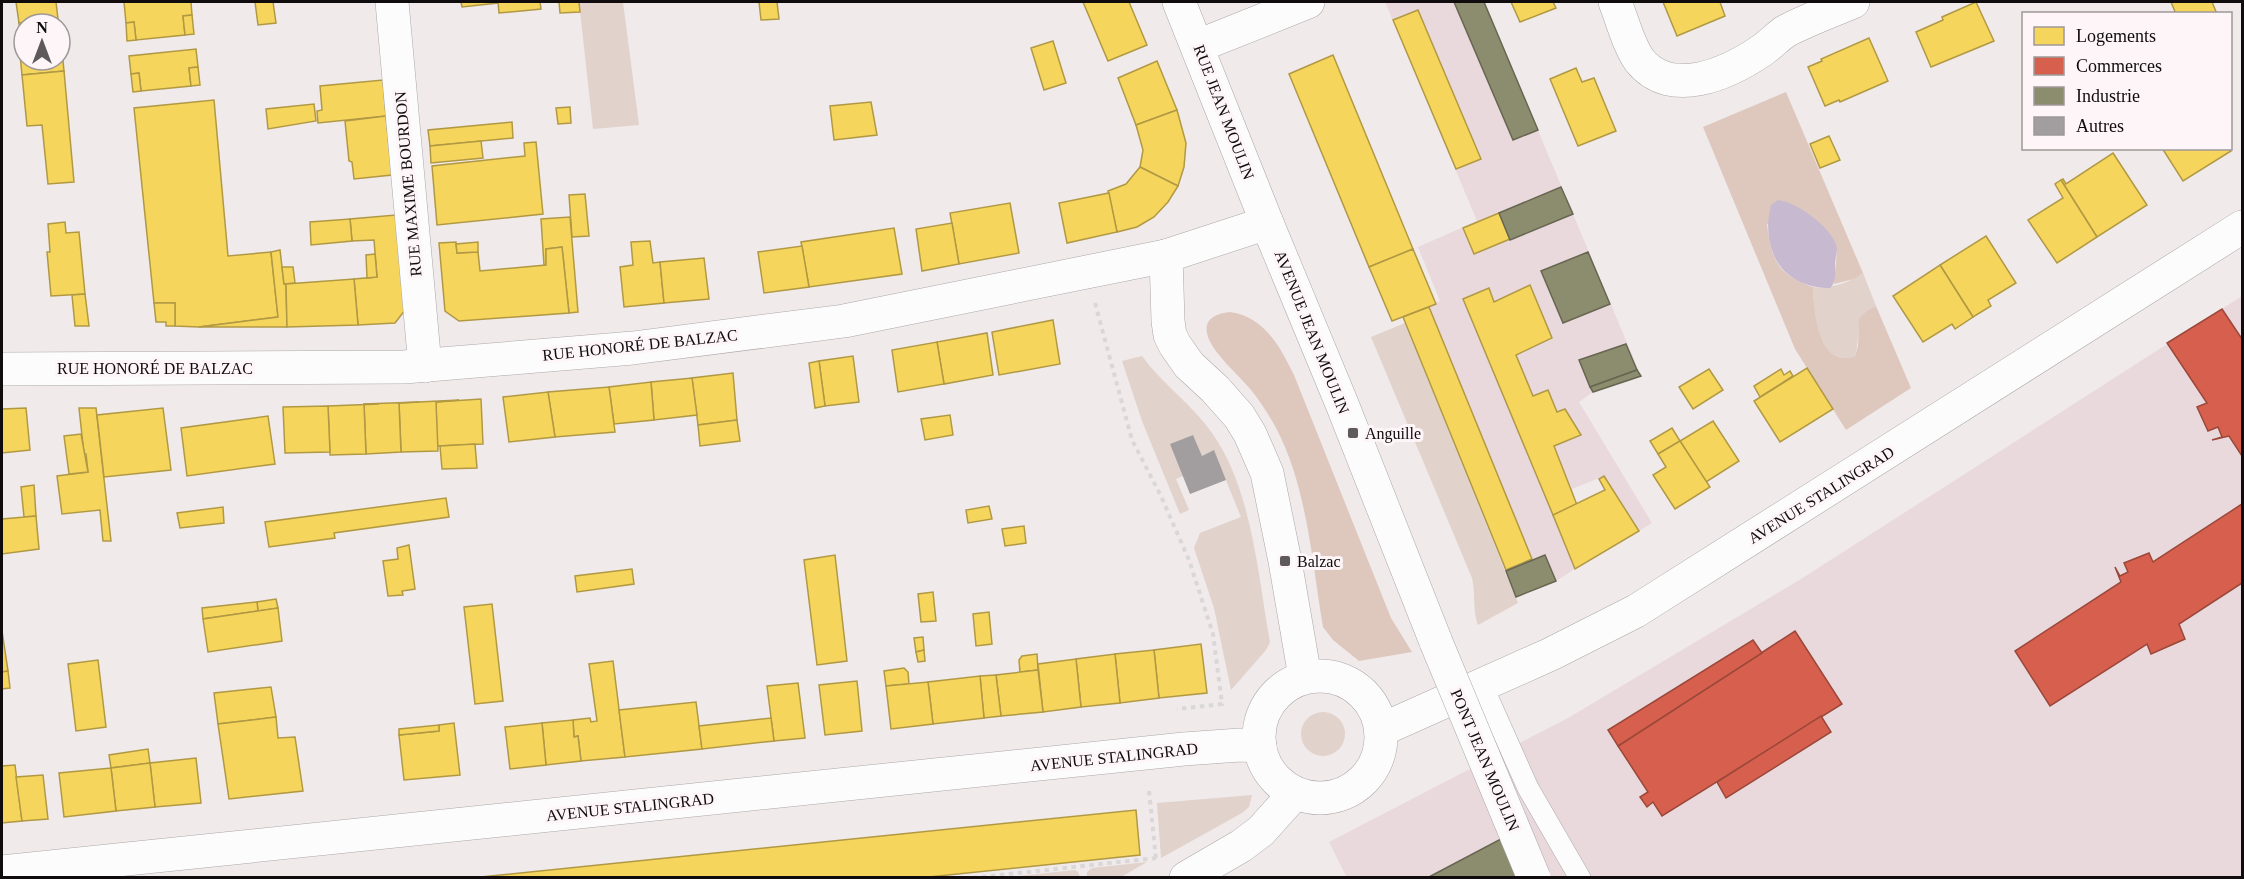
<svg xmlns="http://www.w3.org/2000/svg" width="2244" height="879" viewBox="0 0 2244 879" font-family="Georgia,serif">
<rect width="100%" height="100%" fill="#f0eaeb"/>
<!-- built -->
<g fill="#e9d9dd">
<polygon points="1385,2 1484,2 1641,376 1593,392 1579,402 1652,523 1639,531 1604,476 1572,489 1577,505 1553,516 1575,569 1556,581 1516,597 1403,317 1440,301 1418,247 1477,221"/>
<polygon points="2242,296 2242,877 1347,878 1329,842 1568,718 1801,579"/>
</g>
<!-- green -->
<g fill="#e1d2cb">
<polygon points="579,2 623,2 639,125 593,129"/>
<path d="M1863 273 1876 306C1852 319 1862 334 1855 356 1818 370 1814 309 1813 287 1830 289 1849 283 1863 273Z"/>
<path d="M1405 323 1518 603 1478 625C1472 609 1476 594 1472 578L1371 337Z"/>
<path d="M1142 356C1162 384 1192 404 1212 433 1252 489 1258 576 1270 642L1266 650 1231 690 1214 608 1194 548 1200 533 1241 517 1214 451 1202 456 1193 435 1171 444 1183 476 1176 479 1189 510 1180 514 1142 421 1122 361Z"/>
<circle cx="1323" cy="734" r="22"/>
<polygon points="1252,795 1249,807 1242,813 1161,858 1157,803"/>
<polygon points="1147,862 1121,877 1087,877 1087,872 1092,868"/>
<polygon points="1075,870 1078,872 1080,877 1008,877"/>
</g>
<!-- forest -->
<g fill="#dec8be">
<path d="M1786 92 1863 273 1854 279 1834 284 1837 252 1767 224C1771 260 1778 275 1813 287 1814 309 1818 370 1855 356L1858 346 1859 319 1867 311 1876 306 1911 388 1846 430 1795 349 1703 127Z"/>
<path d="M1230 312C1265 317 1280 347 1294 375L1391 618 1412 652 1359 661 1333 640 1323 627C1312 562 1307 486 1276 428 1269 415 1260 401 1251 390 1239 375 1210 351 1207 333 1204 318 1218 313 1230 312Z"/>
</g>
<!-- water -->
<path fill="#c7b9d0" d="M1778 200C1797 202 1829 226 1836 244 1838 251 1836 256 1835 262 1835 271 1837 282 1830 288 1781 288 1760 249 1771 205Z"/>
<!-- homes -->
<g fill="#f6d55c" stroke="#b19944" stroke-width="1.5">
<polygon points="16,2 56,2 58,19 19,23"/>
<polygon points="124,2 191,2 192,15 183,16 185,35 136,40 134,22 126,23"/>
<polygon points="255,2 273,2 276,23 258,25"/>
<polygon points="461,2 498,2 498,3 462,7"/>
<polygon points="498,2 540,2 541,9 499,13"/>
<polygon points="559,2 579,2 580,12 560,13"/>
<polygon points="759,2 777,2 779,19 761,20"/>
<polygon points="1083,2 1129,2 1147,45 1108,61"/>
<polygon points="1511,2 1553,2 1556,8 1520,22"/>
<polygon points="1663,2 1720,2 1725,16 1677,36"/>
<polygon points="1976,2 1994,41 1931,67 1916,32 1943,20 1942,17"/>
<polygon points="2171,2 2212,2 2217,14 2176,14"/>
<polygon points="1418,10 1481,159 1456,169 1393,20"/>
<polygon points="192,15 194,34 185,35 183,16"/>
<polygon points="58,19 59,24 24,24 24,44 21,44 19,23"/>
<polygon points="134,22 136,40 127,41 126,23"/>
<polygon points="1869,38 1888,81 1840,102 1839,100 1825,106 1808,67 1822,61 1821,59"/>
<polygon points="61,40 64,71 22,75 19,44 24,44 24,60 60,60"/>
<polygon points="1053,41 1066,83 1044,90 1031,48"/>
<polygon points="196,49 198,67 189,68 191,86 141,91 139,73 131,74 129,56"/>
<polygon points="1333,55 1413,249 1369,267 1289,74"/>
<polygon points="1157,61 1177,110 1136,125 1118,78"/>
<polygon points="198,67 200,85 191,86 189,68"/>
<polygon points="1576,68 1582,82 1594,78 1616,131 1578,146 1550,79"/>
<polygon points="64,71 74,182 48,184 42,125 27,126 22,75"/>
<polygon points="139,73 141,91 133,92 131,74"/>
<polygon points="383,80 386,116 318,123 317,111 322,110 320,86"/>
<polygon points="214,100 228,256 271,252 278,317 199,327 175,326 175,303 154,303 134,108"/>
<polygon points="871,102 877,135 834,140 830,106"/>
<polygon points="314,104 316,121 268,129 266,109"/>
<polygon points="570,107 571,123 558,124 556,108"/>
<polygon points="1177,110 1186,143 1184,167 1178,186 1140,167 1143,150 1136,125"/>
<polygon points="386,116 392,175 354,179 352,162 349,161 345,121"/>
<polygon points="512,122 513,138 430,146 428,130"/>
<polygon points="1829,136 1840,160 1820,168 1810,144"/>
<polygon points="481,141 483,158 431,163 430,146"/>
<polygon points="536,142 543,214 437,225 432,166 525,156 524,143"/>
<polygon points="2162,148 2229,148 2231,151 2183,181"/>
<polygon points="2113,153 2147,205 2097,237 2061,180 2063,179 2066,184"/>
<polygon points="1140,167 1178,186 1168,202 1154,217 1137,227 1117,232 1108,191 1126,184"/>
<polygon points="2061,180 2097,237 2057,263 2028,220 2063,198 2055,184"/>
<polygon points="1109,193 1117,232 1067,243 1059,203"/>
<polygon points="585,194 589,236 572,237 569,195"/>
<polygon points="1010,203 1019,253 959,264 950,213"/>
<polygon points="1499,213 1510,239 1474,254 1463,228"/>
<polygon points="396,215 405,310 395,323 358,325 354,279 377,277 374,240 352,241 350,219"/>
<polygon points="570,217 578,312 569,313 562,247 546,249 546,265 544,265 541,219"/>
<polygon points="350,219 352,241 311,245 310,222"/>
<polygon points="65,222 66,233 79,232 85,294 51,296 47,252 50,252 48,224"/>
<polygon points="952,223 959,264 922,271 916,229"/>
<polygon points="894,228 902,274 809,287 801,242"/>
<polygon points="1986,236 2016,283 1988,300 1991,306 1973,317 1940,265"/>
<polygon points="650,241 653,263 660,262 664,303 624,307 620,267 633,265 631,242"/>
<polygon points="456,242 457,253 478,252 480,271 546,265 546,249 562,247 569,313 459,321 445,311 439,243"/>
<polygon points="478,242 478,252 457,253 456,244"/>
<polygon points="802,246 809,287 764,293 758,252"/>
<polygon points="1413,249 1436,304 1392,321 1369,267"/>
<polygon points="280,250 284,284 286,284 287,327 199,327 278,317 271,252"/>
<polygon points="375,254 377,277 367,278 366,255"/>
<polygon points="704,258 709,299 664,303 660,262"/>
<polygon points="1940,265 1973,317 1955,329 1952,324 1923,342 1893,296"/>
<polygon points="282,267 293,267 295,283 284,284"/>
<polygon points="354,279 358,325 287,327 286,284"/>
<polygon points="1530,285 1552,338 1516,355 1533,396 1548,390 1557,412 1565,409 1581,435 1554,446 1577,505 1553,515 1463,299 1489,288 1494,302"/>
<polygon points="85,294 89,326 75,326 72,295"/>
<polygon points="154,303 175,303 175,326 166,326 166,322 156,322"/>
<polygon points="1429,307 1532,559 1506,570 1403,317"/>
<polygon points="1053,320 1060,364 999,375 992,332"/>
<polygon points="987,333 993,375 944,384 937,342"/>
<polygon points="937,342 944,384 898,392 892,350"/>
<polygon points="853,356 859,402 825,406 819,361"/>
<polygon points="819,361 825,406 815,408 809,363"/>
<polygon points="1807,368 1833,409 1780,442 1754,401"/>
<polygon points="1709,369 1723,390 1693,409 1679,387"/>
<polygon points="1781,369 1784,375 1790,371 1793,376 1760,397 1754,386"/>
<polygon points="733,373 737,420 698,425 692,378"/>
<polygon points="692,378 697,415 654,420 651,382"/>
<polygon points="651,382 654,420 614,424 609,387"/>
<polygon points="609,387 615,432 555,437 548,392"/>
<polygon points="548,392 555,437 509,442 503,397"/>
<polygon points="481,399 483,444 437,446 436,402"/>
<polygon points="459,400 436,402 438,451 401,452 399,403"/>
<polygon points="419,402 399,403 401,452 366,454 364,404"/>
<polygon points="364,404 366,454 330,455 328,406 379,404"/>
<polygon points="328,406 330,452 285,453 283,407"/>
<polygon points="26,408 30,450 2,453 2,409"/>
<polygon points="79,408 96,408 111,541 103,541 100,510 62,514 57,476 88,472 86,454 84,454"/>
<polygon points="163,408 171,470 104,477 97,415"/>
<polygon points="950,415 953,435 925,440 921,419"/>
<polygon points="268,416 275,464 187,476 181,428"/>
<polygon points="737,420 740,441 700,446 698,425"/>
<polygon points="1713,421 1739,461 1706,482 1680,441"/>
<polygon points="1672,428 1680,441 1658,454 1650,441"/>
<polygon points="81,434 88,472 69,474 64,436"/>
<polygon points="1680,441 1710,487 1675,509 1653,475 1666,467 1658,454"/>
<polygon points="475,444 477,468 442,469 440,446"/>
<polygon points="1604,476 1639,531 1575,569 1553,515 1605,490 1599,479"/>
<polygon points="34,485 36,516 24,517 21,487"/>
<polygon points="446,498 449,517 334,533 335,538 269,547 265,522"/>
<polygon points="989,506 992,519 968,523 966,510"/>
<polygon points="223,507 224,523 180,528 177,513"/>
<polygon points="36,516 39,549 2,554 2,519"/>
<polygon points="1024,526 1026,543 1005,546 1002,529"/>
<polygon points="409,545 415,589 402,591 403,595 388,596 383,561 398,559 397,548"/>
<polygon points="835,555 847,661 817,665 804,560"/>
<polygon points="632,569 634,584 577,592 575,576"/>
<polygon points="933,592 936,621 921,622 918,594"/>
<polygon points="276,599 278,608 258,611 257,602"/>
<polygon points="257,602 258,611 203,619 202,608"/>
<polygon points="492,604 503,701 475,704 464,607"/>
<polygon points="278,608 282,641 208,652 203,619"/>
<polygon points="989,612 992,644 976,646 973,614"/>
<polygon points="2,631 8,671 2,672"/>
<polygon points="923,637 924,650 916,652 914,638"/>
<polygon points="1201,644 1207,693 1159,698 1154,650"/>
<polygon points="924,650 925,661 918,662 916,652"/>
<polygon points="1154,650 1159,698 1120,703 1115,654"/>
<polygon points="1037,654 1038,670 1020,672 1019,660 1022,656"/>
<polygon points="1115,654 1120,703 1081,707 1076,659"/>
<polygon points="1076,659 1081,707 1043,712 1038,664"/>
<polygon points="98,660 106,727 76,731 68,664"/>
<polygon points="613,661 625,757 581,761 578,736 574,737 573,720 590,718 591,722 597,721 589,664"/>
<polygon points="904,668 908,672 909,684 886,686 884,671"/>
<polygon points="1038,670 1043,712 1001,716 996,675"/>
<polygon points="8,671 10,688 2,689 2,672"/>
<polygon points="996,675 1001,716 984,718 980,676"/>
<polygon points="980,676 984,718 933,724 928,682"/>
<polygon points="857,681 862,731 825,735 819,685"/>
<polygon points="928,682 933,724 891,729 886,686"/>
<polygon points="798,683 805,738 774,741 767,686"/>
<polygon points="271,687 276,717 218,724 214,693"/>
<polygon points="696,702 702,749 625,757 619,710"/>
<polygon points="276,717 278,738 295,737 303,791 229,799 218,724"/>
<polygon points="771,718 774,741 702,749 699,726"/>
<polygon points="573,720 574,737 578,736 581,761 546,765 542,723"/>
<polygon points="454,723 460,775 404,780 399,735 439,731 439,725"/>
<polygon points="542,723 546,765 510,769 505,727"/>
<polygon points="439,725 439,731 399,735 399,729"/>
<polygon points="148,749 150,763 111,768 109,755"/>
<polygon points="196,758 201,803 155,807 150,763"/>
<polygon points="150,763 155,807 116,811 111,768"/>
<polygon points="15,765 22,821 2,823 2,766"/>
<polygon points="111,768 116,811 64,817 59,773"/>
<polygon points="43,775 48,819 22,821 16,777"/>
<polygon points="1136,810 1140,855 919,878 471,878"/>
</g>
<!-- shops -->
<g fill="#d6604d" stroke="#9b473a" stroke-width="1.5">
<polygon points="2222,309 2242,339 2242,456 2229,436 2212,440 2222,437 2218,427 2208,431 2197,407 2207,403 2167,343"/>
<polygon points="2242,504 2242,583 2179,624 2185,639 2151,654 2147,644 2050,706 2015,651 2121,582 2115,567 2120,576 2128,572 2124,563 2149,553 2153,562"/>
<polygon points="1795,631 1842,704 1662,816 1653,802 1647,807 1640,797 1648,792 1618,746"/>
<polygon points="1753,640 1762,653 1618,746 1608,730"/>
<polygon points="1821,716 1831,732 1726,798 1717,782"/>
</g>
<!-- industry -->
<g fill="#8c8c6e" stroke="#676651" stroke-width="1.5">
<polygon points="1454,2 1484,2 1538,130 1513,140"/>
<polygon points="1561,187 1573,214 1510,240 1499,213"/>
<polygon points="1588,252 1610,304 1563,323 1541,271"/>
<polygon points="1626,344 1637,370 1590,387 1579,360"/>
<polygon points="1637,370 1641,376 1593,392 1590,387"/>
<polygon points="1545,555 1556,581 1516,597 1506,571"/>
<polygon points="1516,831 1535,878 1427,878"/>
</g>
<!-- building -->
<polygon fill="#a29e9f" points="1193,435 1202,456 1214,450 1226,480 1190,494 1170,444"/>
<g fill="none" stroke-linecap="round" stroke-linejoin="round">
<defs>
<polyline id="service" points="1482,685 1528,788 1580,878"/>
<g id="minor">
<polyline points="392,2 425,366"/>
<path d="M1615 2C1622 19 1629 47 1640 61 1671 99 1727 74 1761 51 1770 45 1777 37 1786 31 1807 20 1831 11 1853 2"/>
<polyline points="1198,46 1308,2"/>
<polyline points="2,369 404,367 633,348 844,321 1166,256"/>
<polyline points="1186,878 1241,846 1261,831 1295,793"/>
</g>
<g id="tertiary">
<polyline points="1267,223 1166,256 1168,321 1170,335 1175,345 1189,365 1215,389 1239,416 1250,434 1267,473 1285,561 1305,677"/>
<circle cx="1320" cy="737" r="61"/>
<polyline points="1381,730 1551,654 1636,611 2242,227"/>
<polyline points="2,872 1184,749 1240,745 1260,746"/>
</g>
<polyline id="secondary" points="1179,2 1267,223 1342,404 1436,642"/>
</defs>
<!-- service casing -->
<use href="#service" stroke="#aca7a8" stroke-width="22"/>
<!-- minor casing -->
<use href="#minor" stroke="#aca7a8" stroke-width="34"/>
<!-- tertiary casing -->
<use href="#tertiary" stroke="#aca7a8" stroke-width="34"/>
<!-- secondary casing -->
<use href="#secondary" stroke="#aca7a8" stroke-width="34"/>
<!-- path -->
<g stroke="#dad7d8" stroke-width="4" stroke-dasharray="4.5 4.5" stroke-linecap="butt">
<polyline points="1095,303 1132,440 1161,496 1189,560 1213,634 1222,704 1177,709"/>
<polyline points="1149,791 1156,859"/>
<polyline points="973,878 1156,858"/>
</g>
<!-- service -->
<use href="#service" stroke="#fdfcfc" stroke-width="21"/>
<!-- minor -->
<use href="#minor" stroke="#fdfcfc" stroke-width="33"/>
<!-- tertiary -->
<use href="#tertiary" stroke="#fdfcfc" stroke-width="33"/>
<!-- secondary -->
<use href="#secondary" stroke="#fdfcfc" stroke-width="33"/>
<defs>
<polyline id="secondary-bridge" points="1436,642 1534,878"/>
</defs>
<!-- secondary-bridge casing -->
<use href="#secondary-bridge" stroke="#aca7a8" stroke-width="34" stroke-linecap="butt"/>
<!-- secondary-bridge -->
<use href="#secondary-bridge" stroke="#fdfcfc" stroke-width="33"/>
</g>
<!-- markers -->
<g fill="#5e5a5b" stroke="#fdf5f7" stroke-width="2">
<rect x="1347" y="427" width="12" height="12" rx="3"/>
<rect x="1279" y="555" width="12" height="12" rx="3"/>
</g>
<g text-anchor="middle" dominant-baseline="central" stroke-width="6" stroke-linejoin="round" paint-order="stroke">
<!-- street labels -->
<g font-size="16" fill="#100c0d" stroke="#fdf5f7">
<text transform="translate(1224 112) rotate(69)">RUE JEAN MOULIN</text>
<text transform="translate(408 184) rotate(-95)">RUE MAXIME BOURDON</text>
<text transform="translate(1312 332) rotate(68)">AVENUE JEAN MOULIN</text>
<text transform="translate(640 345) rotate(-6)">RUE HONORÉ DE BALZAC</text>
<text x="155" y="368">RUE HONORÉ DE BALZAC</text>
<text transform="translate(1821 495) rotate(-32)">AVENUE STALINGRAD</text>
<text transform="translate(1114 757) rotate(-6)">AVENUE STALINGRAD</text>
<text transform="translate(1485 760) rotate(67)">PONT JEAN MOULIN</text>
<text transform="translate(630 807) rotate(-6)">AVENUE STALINGRAD</text>
</g>
<!-- poi labels -->
<g font-size="16" fill="#100c0d" stroke="#fdf5f7" text-anchor="start">
<text x="1365" y="433">Anguille</text>
<text x="1297" y="561">Balzac</text>
</g>
</g>
<!-- border -->
<rect width="2244" height="879" fill="none" stroke="#100c0d" stroke-width="6"/>
<!-- legend -->
<rect x="2022" y="12" width="210" height="138" fill="#fdf5f7" stroke="#9e9899" stroke-width="1.5"/>
<rect x="2034" y="27" width="30" height="18" fill="#f6d55c" stroke="#9e9899" stroke-width="1.5"/>
<text x="2076" y="42" font-size="18" fill="#100c0d">Logements</text>
<rect x="2034" y="57" width="30" height="18" fill="#d6604d" stroke="#9e9899" stroke-width="1.5"/>
<text x="2076" y="72" font-size="18" fill="#100c0d">Commerces</text>
<rect x="2034" y="87" width="30" height="18" fill="#8c8c6e" stroke="#9e9899" stroke-width="1.5"/>
<text x="2076" y="102" font-size="18" fill="#100c0d">Industrie</text>
<rect x="2034" y="117" width="30" height="18" fill="#a29e9f" stroke="#9e9899" stroke-width="1.5"/>
<text x="2076" y="132" font-size="18" fill="#100c0d">Autres</text>
<!-- north arrow -->
<g transform="translate(42 42)"><circle r="28" fill="#fdf5f7" stroke="#9e9899" stroke-width="1.5"/>
<path d="M0-4.5L10 22L0 15L-10 22Z" fill="#5e5a5b"/>
<text y="-9" font-size="16" font-weight="bold" text-anchor="middle" fill="#100c0d">N</text>
</g>
</svg>
